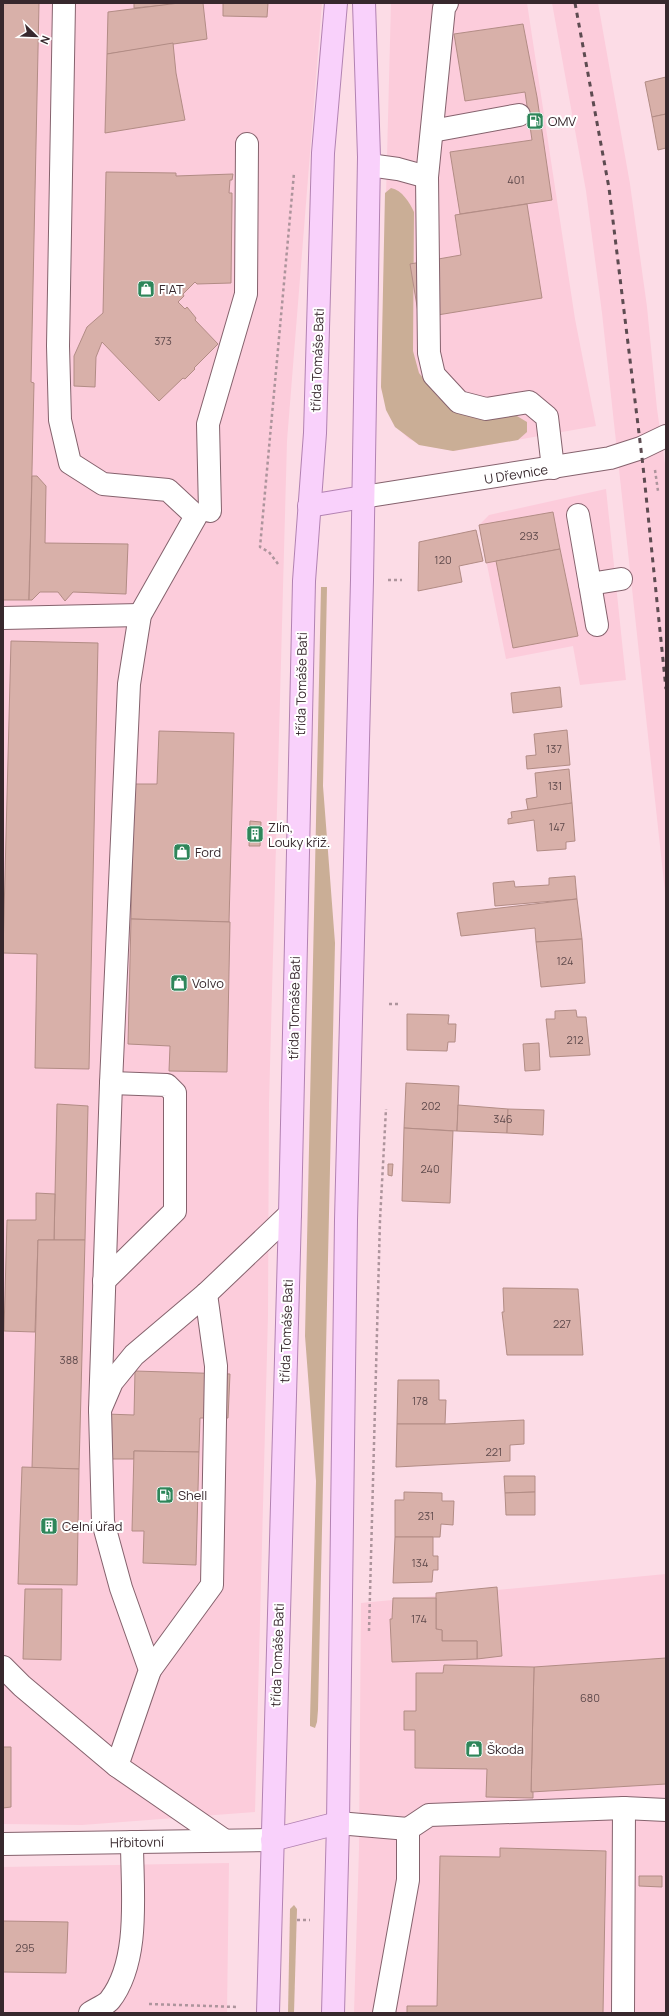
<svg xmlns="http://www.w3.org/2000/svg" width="669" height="2016" viewBox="0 0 669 2016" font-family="Manrope,sans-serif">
<rect width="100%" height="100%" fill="#fcdce6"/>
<!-- built -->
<g fill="#fcccdb">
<polygon points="3,3 322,3 287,441 269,1103 268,1315 255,1812 82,1825 3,1824"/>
<polygon points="391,3 527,3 575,319 596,426 454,451 427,446 409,439 396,426 381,389"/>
<polygon points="552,3 598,3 630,184 647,307 657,409 666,471 666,901 602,313 586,191"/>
<polygon points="606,489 626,680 580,685 573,646 506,659 479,525 489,515"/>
<polygon points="666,1574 666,2013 354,2013 359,1849 361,1603"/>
<polygon points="229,1863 227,2013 3,2013 3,1867"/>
</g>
<!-- green -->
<g fill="#caae96">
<path d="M391 188C402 190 410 203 414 212L413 351 419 373 438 397 456 411 512 413 527 422V432L518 440 453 451 419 445 395 427 386 410 381 387 385 193Z"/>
<polygon points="321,587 327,587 323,786 335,943 318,1710 317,1722 315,1728 310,1726 310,1720 316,1481 305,1336"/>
<polygon points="294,1905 297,1909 294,2013 288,2013 290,1909"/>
</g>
<!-- building -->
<g fill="#d8b0a9" stroke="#b28c85">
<polygon points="3,3 39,3 31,382 34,383 29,600 3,600"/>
<polygon points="134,3 166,3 167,5 134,8"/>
<polygon points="179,3 203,3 207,39 107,54 108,12"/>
<polygon points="223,3 268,3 267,17 223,16"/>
<polygon points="523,24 537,97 552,200 460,214 450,152 532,140 525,92 465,101 454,34"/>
<polygon points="173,43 176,73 185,120 105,133 107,54"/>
<polygon points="666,77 666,114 652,117 645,82"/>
<polygon points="666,114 666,148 658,150 652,117"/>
<polygon points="106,172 176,173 176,176 233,174 232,180 230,180 229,193 232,193 232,201 231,283 197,284 195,282 183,294 184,296 178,302 185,309 187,307 196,318 195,320 218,344 194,368 195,369 185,379 183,378 159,401 102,342 96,357 95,387 74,386 74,356 87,327 103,313"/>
<polygon points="527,204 542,298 419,318 410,264 461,255 455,215"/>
<polygon points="32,476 37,476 46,486 45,543 128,544 126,594 73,592 65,601 58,592 40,592 32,600 29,600"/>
<polygon points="553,512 560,549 486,563 479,525"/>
<polygon points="476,530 483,561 459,566 462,582 418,591 419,542"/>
<polygon points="560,549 578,636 513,648 496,561"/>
<polygon points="11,641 98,643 89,1069 35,1068 37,954 3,953"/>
<polygon points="560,687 562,707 513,713 511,693"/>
<polygon points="567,730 570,765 527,769 526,756 536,755 534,734"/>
<polygon points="159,731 234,733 229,922 131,919 134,784 157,784"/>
<polygon points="569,769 572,803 528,810 526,799 537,797 535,773"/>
<polygon points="572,803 575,841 566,842 566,849 537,851 534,820 508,824 508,819 512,818 511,812"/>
<polygon points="250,821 261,822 260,846 249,846"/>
<polygon points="575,876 577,899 495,906 493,883 514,881 515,887 549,885 549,878"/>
<polygon points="577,899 582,939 536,942 535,928 461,936 457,913"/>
<polygon points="131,919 230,922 227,1072 169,1071 170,1046 128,1044"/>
<polygon points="582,939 585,983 541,987 536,942"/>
<polygon points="576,1010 577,1017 586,1017 590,1055 550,1057 546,1019 555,1019 555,1011"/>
<polygon points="407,1014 449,1015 448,1024 456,1024 455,1042 448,1042 447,1051 407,1050"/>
<polygon points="539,1043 540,1070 525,1071 523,1044"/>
<polygon points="406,1083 459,1086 457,1131 404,1128"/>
<polygon points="57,1104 88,1106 85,1240 54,1240"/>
<polygon points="458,1105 508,1109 507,1133 457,1131"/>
<polygon points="508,1109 544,1110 543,1135 507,1133"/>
<polygon points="404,1128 453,1131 450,1203 402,1201"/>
<polygon points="388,1164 393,1164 392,1176 388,1175"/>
<polygon points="36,1193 55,1194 54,1240 38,1240 35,1332 4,1331 7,1220 36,1220"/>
<polygon points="38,1240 85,1240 79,1469 32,1468"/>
<polygon points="503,1288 578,1289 583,1355 507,1355 502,1312 504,1312"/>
<polygon points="135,1371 230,1374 228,1418 200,1418 199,1452 134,1451 134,1459 105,1459 106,1414 134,1415"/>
<polygon points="398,1380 439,1380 439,1400 446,1400 445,1424 397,1424"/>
<polygon points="524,1420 524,1444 510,1445 510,1461 396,1467 397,1424 445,1424"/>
<polygon points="134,1451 199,1452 196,1565 143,1563 144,1531 132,1531"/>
<polygon points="22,1467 79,1469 77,1585 18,1584"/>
<polygon points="504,1476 535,1476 535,1492 505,1493"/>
<polygon points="404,1492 442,1493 442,1501 454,1501 453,1525 441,1524 440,1537 395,1537 395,1500 404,1500"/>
<polygon points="535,1492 535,1515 506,1515 505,1493"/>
<polygon points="395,1537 433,1537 433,1556 438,1556 438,1570 433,1570 432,1582 393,1583"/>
<polygon points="497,1587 502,1656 477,1659 477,1641 442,1641 442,1630 436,1629 436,1593"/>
<polygon points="25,1589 62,1589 61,1660 23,1659"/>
<polygon points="393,1598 436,1598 436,1629 442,1630 442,1641 477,1641 477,1659 392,1662 390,1619 392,1619"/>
<polygon points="666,1658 666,1784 531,1792 534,1667"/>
<polygon points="444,1665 534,1667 531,1792 533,1792 533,1798 486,1797 487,1769 415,1768 415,1730 404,1730 404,1711 416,1711 416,1673 443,1673"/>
<polygon points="3,1747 11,1747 11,1807 3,1808"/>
<polygon points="500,1848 606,1851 603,2013 407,2013 407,2006 437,2006 440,1856 500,1857"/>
<polygon points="639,1876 662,1876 662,1887 639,1886"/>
<polygon points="3,1921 68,1922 66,1973 3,1972"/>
</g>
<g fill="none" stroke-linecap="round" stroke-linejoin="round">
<defs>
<g id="minor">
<polyline points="64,3 58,346 60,420 70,463 103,484 168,490 196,516 140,615 129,684 111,1083 100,1410"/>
<polyline points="447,3 444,8 427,177 429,353 434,375 459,402 486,409 529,402 547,417 553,468"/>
<polyline points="432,131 519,115"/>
<polyline points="369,165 398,169 427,177"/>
<polyline points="363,497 610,458 641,448 666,436"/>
<polyline points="210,511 208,424 246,294 247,144"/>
<polyline points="578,515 590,584 621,579"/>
<polyline points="590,584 597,625"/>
<polyline points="3,618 140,615"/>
<polyline points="104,1281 175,1211 175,1093 167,1085 111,1083"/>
<polyline points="3,1667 22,1686 117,1766"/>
<polyline points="150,1670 212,1585 216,1366 206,1294"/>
<polyline points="338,1823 408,1829"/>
<polyline points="224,1840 117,1766 150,1670 121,1588 103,1522 100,1410 112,1382 134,1355 206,1294 290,1214"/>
<polyline points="3,1844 272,1840"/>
<path d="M90 2013C96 2009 106 2005 110 2000 141 1960 132 1890 132 1842"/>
<polyline points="384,2013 408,1880 408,1829 429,1815 624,1808 666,1810"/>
<polyline points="623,2013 624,1808"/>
</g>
<g id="major">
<polyline points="309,506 363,497"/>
<polyline points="272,1840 338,1823"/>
<polyline points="268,2013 290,1214 304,581 315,433 323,153 336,3"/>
<polyline points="333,2013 338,1823 346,1220 362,580 369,157 364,3"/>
</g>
</defs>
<!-- minor casing -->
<use href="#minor" stroke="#85626d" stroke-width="24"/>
<!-- major casing -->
<use href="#major" stroke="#b282b2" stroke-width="24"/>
<!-- path -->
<g stroke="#ad949c" stroke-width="2.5" stroke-dasharray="3 3" stroke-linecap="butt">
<polyline points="655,470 658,491"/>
<polyline points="278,564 269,552 260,547 294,173"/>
<polyline points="388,580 402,580"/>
<polyline points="389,1004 398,1004"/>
<polyline points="369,1631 380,1220 386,1109"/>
<polyline points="297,1920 310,1920"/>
<polyline points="149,2004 238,2007"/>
</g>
<!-- minor -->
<use href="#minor" stroke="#fff" stroke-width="22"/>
<!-- major -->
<use href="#major" stroke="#f9d1fb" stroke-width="22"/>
<!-- rail -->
<polyline stroke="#5d4b51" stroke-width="3" stroke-dasharray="5 5" stroke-linecap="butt" points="575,3 609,188 643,466 666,689"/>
</g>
<!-- icons -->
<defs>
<symbol id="fuel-square" viewBox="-11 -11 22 22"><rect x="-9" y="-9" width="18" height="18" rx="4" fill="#2e865a" stroke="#fff"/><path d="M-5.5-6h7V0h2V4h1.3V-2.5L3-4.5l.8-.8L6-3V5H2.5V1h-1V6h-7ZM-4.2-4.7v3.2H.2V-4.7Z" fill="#fff"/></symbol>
<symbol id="shop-square" viewBox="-11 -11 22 22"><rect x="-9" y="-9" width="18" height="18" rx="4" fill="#2e865a" stroke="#fff"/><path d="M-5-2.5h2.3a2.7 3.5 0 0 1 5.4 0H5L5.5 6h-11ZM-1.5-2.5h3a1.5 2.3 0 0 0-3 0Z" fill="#fff"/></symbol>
<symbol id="building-square" viewBox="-11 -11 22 22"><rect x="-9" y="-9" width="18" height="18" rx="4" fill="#2e865a" stroke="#fff"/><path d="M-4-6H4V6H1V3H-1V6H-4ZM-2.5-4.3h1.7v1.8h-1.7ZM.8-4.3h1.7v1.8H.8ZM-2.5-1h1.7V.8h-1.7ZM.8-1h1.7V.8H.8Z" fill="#fff"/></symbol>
</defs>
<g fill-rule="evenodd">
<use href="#fuel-square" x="525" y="111" width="20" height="20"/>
<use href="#shop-square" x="136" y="279" width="20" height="20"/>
<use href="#building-square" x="245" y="824" width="20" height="20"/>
<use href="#shop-square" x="172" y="842" width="20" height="20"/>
<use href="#shop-square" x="169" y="973" width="20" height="20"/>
<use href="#fuel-square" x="155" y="1485" width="20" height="20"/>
<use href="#building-square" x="39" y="1516" width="20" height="20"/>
<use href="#shop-square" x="464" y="1739" width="20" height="20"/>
</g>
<g text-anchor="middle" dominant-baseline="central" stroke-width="4" stroke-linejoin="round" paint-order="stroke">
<!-- number labels -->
<g font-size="11" fill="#5f4a4c">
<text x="516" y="179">401</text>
<text x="163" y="340">373</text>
<text x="529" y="535">293</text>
<text x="443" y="559">120</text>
<text x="554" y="748">137</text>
<text x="555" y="785">131</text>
<text x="557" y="826">147</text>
<text x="565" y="960">124</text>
<text x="575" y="1039">212</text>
<text x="431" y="1105">202</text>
<text x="503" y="1118">346</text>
<text x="430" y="1168">240</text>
<text x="562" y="1323">227</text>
<text x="69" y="1359">388</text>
<text x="420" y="1400">178</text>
<text x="494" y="1451">221</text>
<text x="426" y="1515">231</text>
<text x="420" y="1562">134</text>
<text x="419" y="1618">174</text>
<text x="590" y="1697">680</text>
<text x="25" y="1947">295</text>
</g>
<!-- poi labels -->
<g font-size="13" fill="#37282d" stroke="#fff" text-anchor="start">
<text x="548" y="121">OMV</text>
<text x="159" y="289">FIAT</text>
<text x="268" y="827">Zlín,<tspan x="268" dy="15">Louky křiž.</tspan></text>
<text x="195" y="852">Ford</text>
<text x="192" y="983">Volvo</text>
<text x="178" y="1495">Shell</text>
<text x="62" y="1526">Celní úřad</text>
<text x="487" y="1749">Škoda</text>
</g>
<!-- street labels -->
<g font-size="13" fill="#37282d" stroke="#fff">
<text transform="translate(317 360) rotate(-88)">třída Tomáše Bati</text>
<text transform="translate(516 474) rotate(-9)">U Dřevnice</text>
<text transform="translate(301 684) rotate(-89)">třída Tomáše Bati</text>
<text transform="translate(294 1008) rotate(-89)">třída Tomáše Bati</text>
<text transform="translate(286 1331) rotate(-88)">třída Tomáše Bati</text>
<text transform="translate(277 1655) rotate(-88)">třída Tomáše Bati</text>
<text transform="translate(137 1842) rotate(-1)">Hřbitovní</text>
</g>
</g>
<!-- border -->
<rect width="669" height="2016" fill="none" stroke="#37282d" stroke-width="8"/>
<!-- north arrow -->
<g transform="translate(36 36) rotate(113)" stroke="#ffffff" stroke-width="3" paint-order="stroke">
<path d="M0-3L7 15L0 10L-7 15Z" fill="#37282d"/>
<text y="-6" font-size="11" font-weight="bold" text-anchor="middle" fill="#37282d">N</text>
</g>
</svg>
